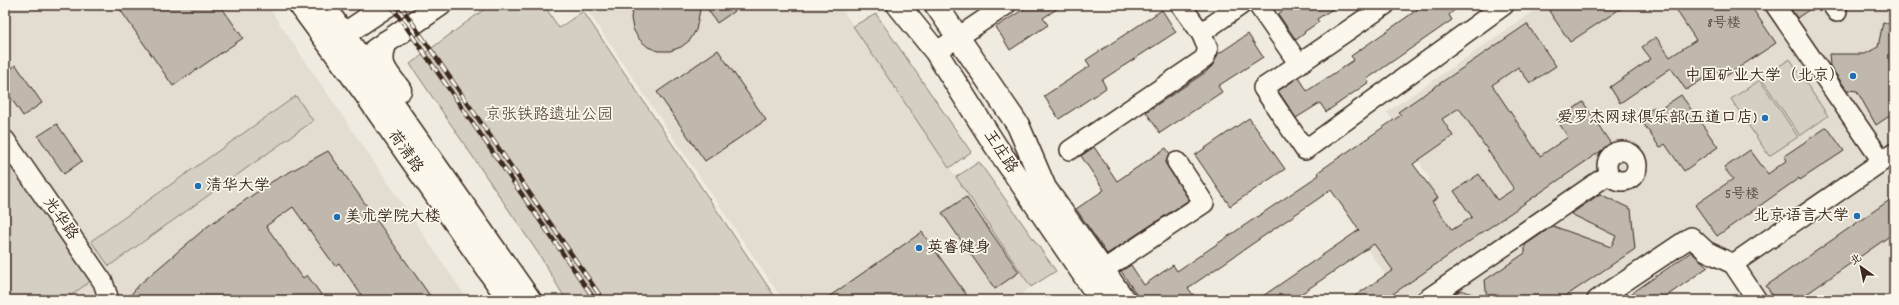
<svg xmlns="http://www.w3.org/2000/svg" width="1899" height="305" viewBox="0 0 1899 305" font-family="Dekko,'LXGW WenKai TC',sans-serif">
<rect width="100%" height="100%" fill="#f0ebe0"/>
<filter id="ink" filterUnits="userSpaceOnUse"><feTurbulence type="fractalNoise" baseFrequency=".025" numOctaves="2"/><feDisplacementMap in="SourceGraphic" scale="8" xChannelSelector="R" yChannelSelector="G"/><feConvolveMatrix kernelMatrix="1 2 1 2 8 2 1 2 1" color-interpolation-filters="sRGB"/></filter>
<g filter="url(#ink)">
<!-- built -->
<g fill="#e2dcd1">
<polygon points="5,5 267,5 468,300 5,300"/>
<polygon points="594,5 839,5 1031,287 1013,300 783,300 587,10"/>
<polygon points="1543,5 1894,5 1894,147 1738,255 1707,246 1686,227 1580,300 1403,300 1355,231 1430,179 1387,112"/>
<polygon points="1894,164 1894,300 1760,300 1747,268"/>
</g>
<!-- green -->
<g fill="#d5cec3" stroke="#887c70">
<polygon points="490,5 544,5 559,28 583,11 777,300 566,300 540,256 410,64"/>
<polygon points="876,14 971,152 949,168 853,26"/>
<polygon points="1790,59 1828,116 1800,136 1761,78"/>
<polygon points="1760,80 1798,137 1769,156 1731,99"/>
<polygon points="296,96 313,121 109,266 91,241"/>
<polygon points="5,156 93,279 65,300 5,300"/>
<polygon points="979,162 1056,271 1031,287 956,177"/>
</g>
<!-- building -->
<g fill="#c0b8ad" stroke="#3b2a1e" fill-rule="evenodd">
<polygon points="117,5 220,5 243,38 173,86"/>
<polygon points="633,5 701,5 696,30 690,40 681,47 670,51 658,51 648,47 639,39 633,29 631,18"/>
<polygon points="705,5 743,5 717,23"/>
<polygon points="1030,5 1063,5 1043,18 1048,25 1010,50 996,27"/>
<polygon points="1282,5 1339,5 1317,19 1319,22 1304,32 1305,33 1296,40 1278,14 1285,9"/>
<polygon points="1424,5 1460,5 1449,15 1452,20 1367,79 1369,82 1326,112 1320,103 1296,118 1278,91 1299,77 1307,91 1354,60 1351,56"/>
<polygon points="1558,5 1626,5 1570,42 1549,11"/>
<polygon points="1673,5 1750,5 1776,43 1723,78 1717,70 1686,90 1671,68 1620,103 1610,87 1651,59 1642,47 1656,37 1670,57 1696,40"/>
<polygon points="1788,5 1816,5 1797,18"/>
<polygon points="1162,10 1176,32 1102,80 1106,88 1059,119 1044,96 1090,66 1086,60"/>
<polygon points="1883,22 1894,25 1894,113 1876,125 1857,91 1847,90 1830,66 1829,54 1865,54 1878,47"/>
<path d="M1527 24 1556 66 1530 83 1518 67 1492 85 1540 156 1568 137 1557 120 1583 102 1611 144 1384 300H1349L1393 270 1374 244 1292 300H1257L1359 230 1331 190 1188 288 1197 300H1140L1121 271 1131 265 1144 285 1173 265 1177 271 1319 175 1318 172 1401 115 1398 112ZM1459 108 1514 189 1497 200 1479 174 1454 191 1472 217 1452 230 1432 202 1438 198 1413 164 1453 136 1442 119Z"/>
<polygon points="1248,34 1263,57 1218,86 1222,92 1160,133 1146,112 1206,72 1214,63 1218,54"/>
<polygon points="718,50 766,120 705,161 657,92"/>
<polygon points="16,65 42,103 23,116 5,89 5,73"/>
<polygon points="1681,95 1718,147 1684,171 1665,144 1660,148 1639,117 1654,107 1657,111"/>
<polygon points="1249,118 1285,169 1230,206 1195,155"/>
<polygon points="57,124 82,161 64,174 38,136"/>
<polygon points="1827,127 1844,151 1800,180 1799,178 1717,236 1695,205 1733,179 1724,168 1750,150 1768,174 1787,160 1784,156"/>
<polygon points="1094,147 1117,181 1166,148 1170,154 1165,163 1189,200 1107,254 1076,209 1104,190 1081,156"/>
<polygon points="328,151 433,300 365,300 339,263 335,266 293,207 266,226 303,278 307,275 325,300 126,300 141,283 208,226 273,181"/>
<polygon points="1600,194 1631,209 1635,249 1560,300 1487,300 1485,280 1525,253 1525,245 1553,226 1611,247 1616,236 1571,214"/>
<polygon points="966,197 1019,272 995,289 942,213"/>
<polygon points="1894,197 1894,233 1798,300 1776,300 1766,286"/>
<polygon points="922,232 970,300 824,300"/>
<polygon points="1691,252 1708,267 1661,300 1622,300"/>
<polygon points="1461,290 1485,299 1485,300 1445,300"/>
</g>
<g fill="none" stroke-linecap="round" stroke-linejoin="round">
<defs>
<g id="minor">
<polyline points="1181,5 1201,33 1241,5"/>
<polyline points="1258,5 1299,64 1385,5"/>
<polyline points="1775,5 1882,161"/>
<polyline points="1832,5 1837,12"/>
<polyline points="936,52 1006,5"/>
<polyline points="1299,64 1263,88 1305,150 1504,5"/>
<polyline points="5,140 103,282 109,300"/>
<polyline points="1070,150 1204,59 1208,49 1201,33"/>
<circle cx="1622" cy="166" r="15"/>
<polyline points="1733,264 1894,153"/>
<polyline points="1103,270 1204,203 1177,162"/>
<polyline points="1426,300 1609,174"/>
<polyline points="1597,300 1691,237 1706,251 1733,264 1757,300"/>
</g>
<g id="major">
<polyline points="300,5 364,92 509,300"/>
<polyline points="323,5 530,300"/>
<polyline points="898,5 936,52 995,145 1101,300"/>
<polyline points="936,5 1018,125 1045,188 1124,300"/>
<path d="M386 42C377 66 386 71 400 90"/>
<polyline points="339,49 343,35 388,5"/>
<polyline points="375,50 440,5"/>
</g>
</defs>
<!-- minor casing -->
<use href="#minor" stroke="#3b2a1e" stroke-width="22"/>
<!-- major casing -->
<use href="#major" stroke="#3b2a1e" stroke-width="25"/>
<!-- minor -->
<use href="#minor" stroke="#fbf7ec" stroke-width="19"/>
<!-- major -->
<use href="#major" stroke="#fbf7ec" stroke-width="22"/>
<defs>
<g id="rail">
<polyline points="391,5 595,300"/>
<polyline points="400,5 603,300"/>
</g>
</defs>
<!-- rail casing -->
<use href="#rail" stroke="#3b2a1e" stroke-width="4.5"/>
<!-- rail -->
<use href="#rail" stroke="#fbf7ec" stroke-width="3" stroke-dasharray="9" stroke-linecap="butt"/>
</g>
</g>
<!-- markers -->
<g fill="#1f6fb2" stroke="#fbf7ec" stroke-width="1.5">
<circle cx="1853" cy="76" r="4"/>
<circle cx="1765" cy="118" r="4"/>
<circle cx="198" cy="186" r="4"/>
<circle cx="1857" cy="216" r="4"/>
<circle cx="337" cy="217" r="4"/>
<circle cx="919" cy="248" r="4"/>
</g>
<g text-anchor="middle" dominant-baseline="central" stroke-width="3.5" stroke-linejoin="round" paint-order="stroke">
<!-- number labels -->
<g font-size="14" fill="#5c4e42">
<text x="1724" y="24">8号楼</text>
<text x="1742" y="195">5号楼</text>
</g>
<!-- poi labels -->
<g font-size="16" fill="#3b2a1e" stroke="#fbf7ec" text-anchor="end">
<text x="1845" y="76">中国矿业大学（北京）</text>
<text x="1757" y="118">爱罗杰网球俱乐部(五道口店)</text>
<text x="206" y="186" text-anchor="start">清华大学</text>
<text x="1849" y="216">北京语言大学</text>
<text x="345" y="217" text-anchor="start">美术学院大楼</text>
<text x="927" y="248" text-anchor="start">英睿健身</text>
</g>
<!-- park labels -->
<g font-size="16" fill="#625347" stroke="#fbf7ec">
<text x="549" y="115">京张铁路遗址公园</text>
</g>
<!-- street labels -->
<g font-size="16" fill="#3b2a1e" stroke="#fbf7ec">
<text transform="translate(405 152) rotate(55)">荷清路</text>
<text transform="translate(1000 152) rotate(57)">王庄路</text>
<text transform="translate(60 219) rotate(55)">光华路</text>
</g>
</g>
<!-- margin -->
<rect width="1899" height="305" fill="none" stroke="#fbf7ec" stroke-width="20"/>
<rect x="10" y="10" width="1879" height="285" fill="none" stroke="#3b2a1e" stroke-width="1.5" filter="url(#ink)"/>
<!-- north arrow -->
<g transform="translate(1861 267) rotate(327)" stroke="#fbf7ec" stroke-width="3" paint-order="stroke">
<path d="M0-3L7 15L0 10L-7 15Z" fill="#3b2a1e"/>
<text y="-6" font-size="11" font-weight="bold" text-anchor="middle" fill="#3b2a1e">北</text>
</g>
</svg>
